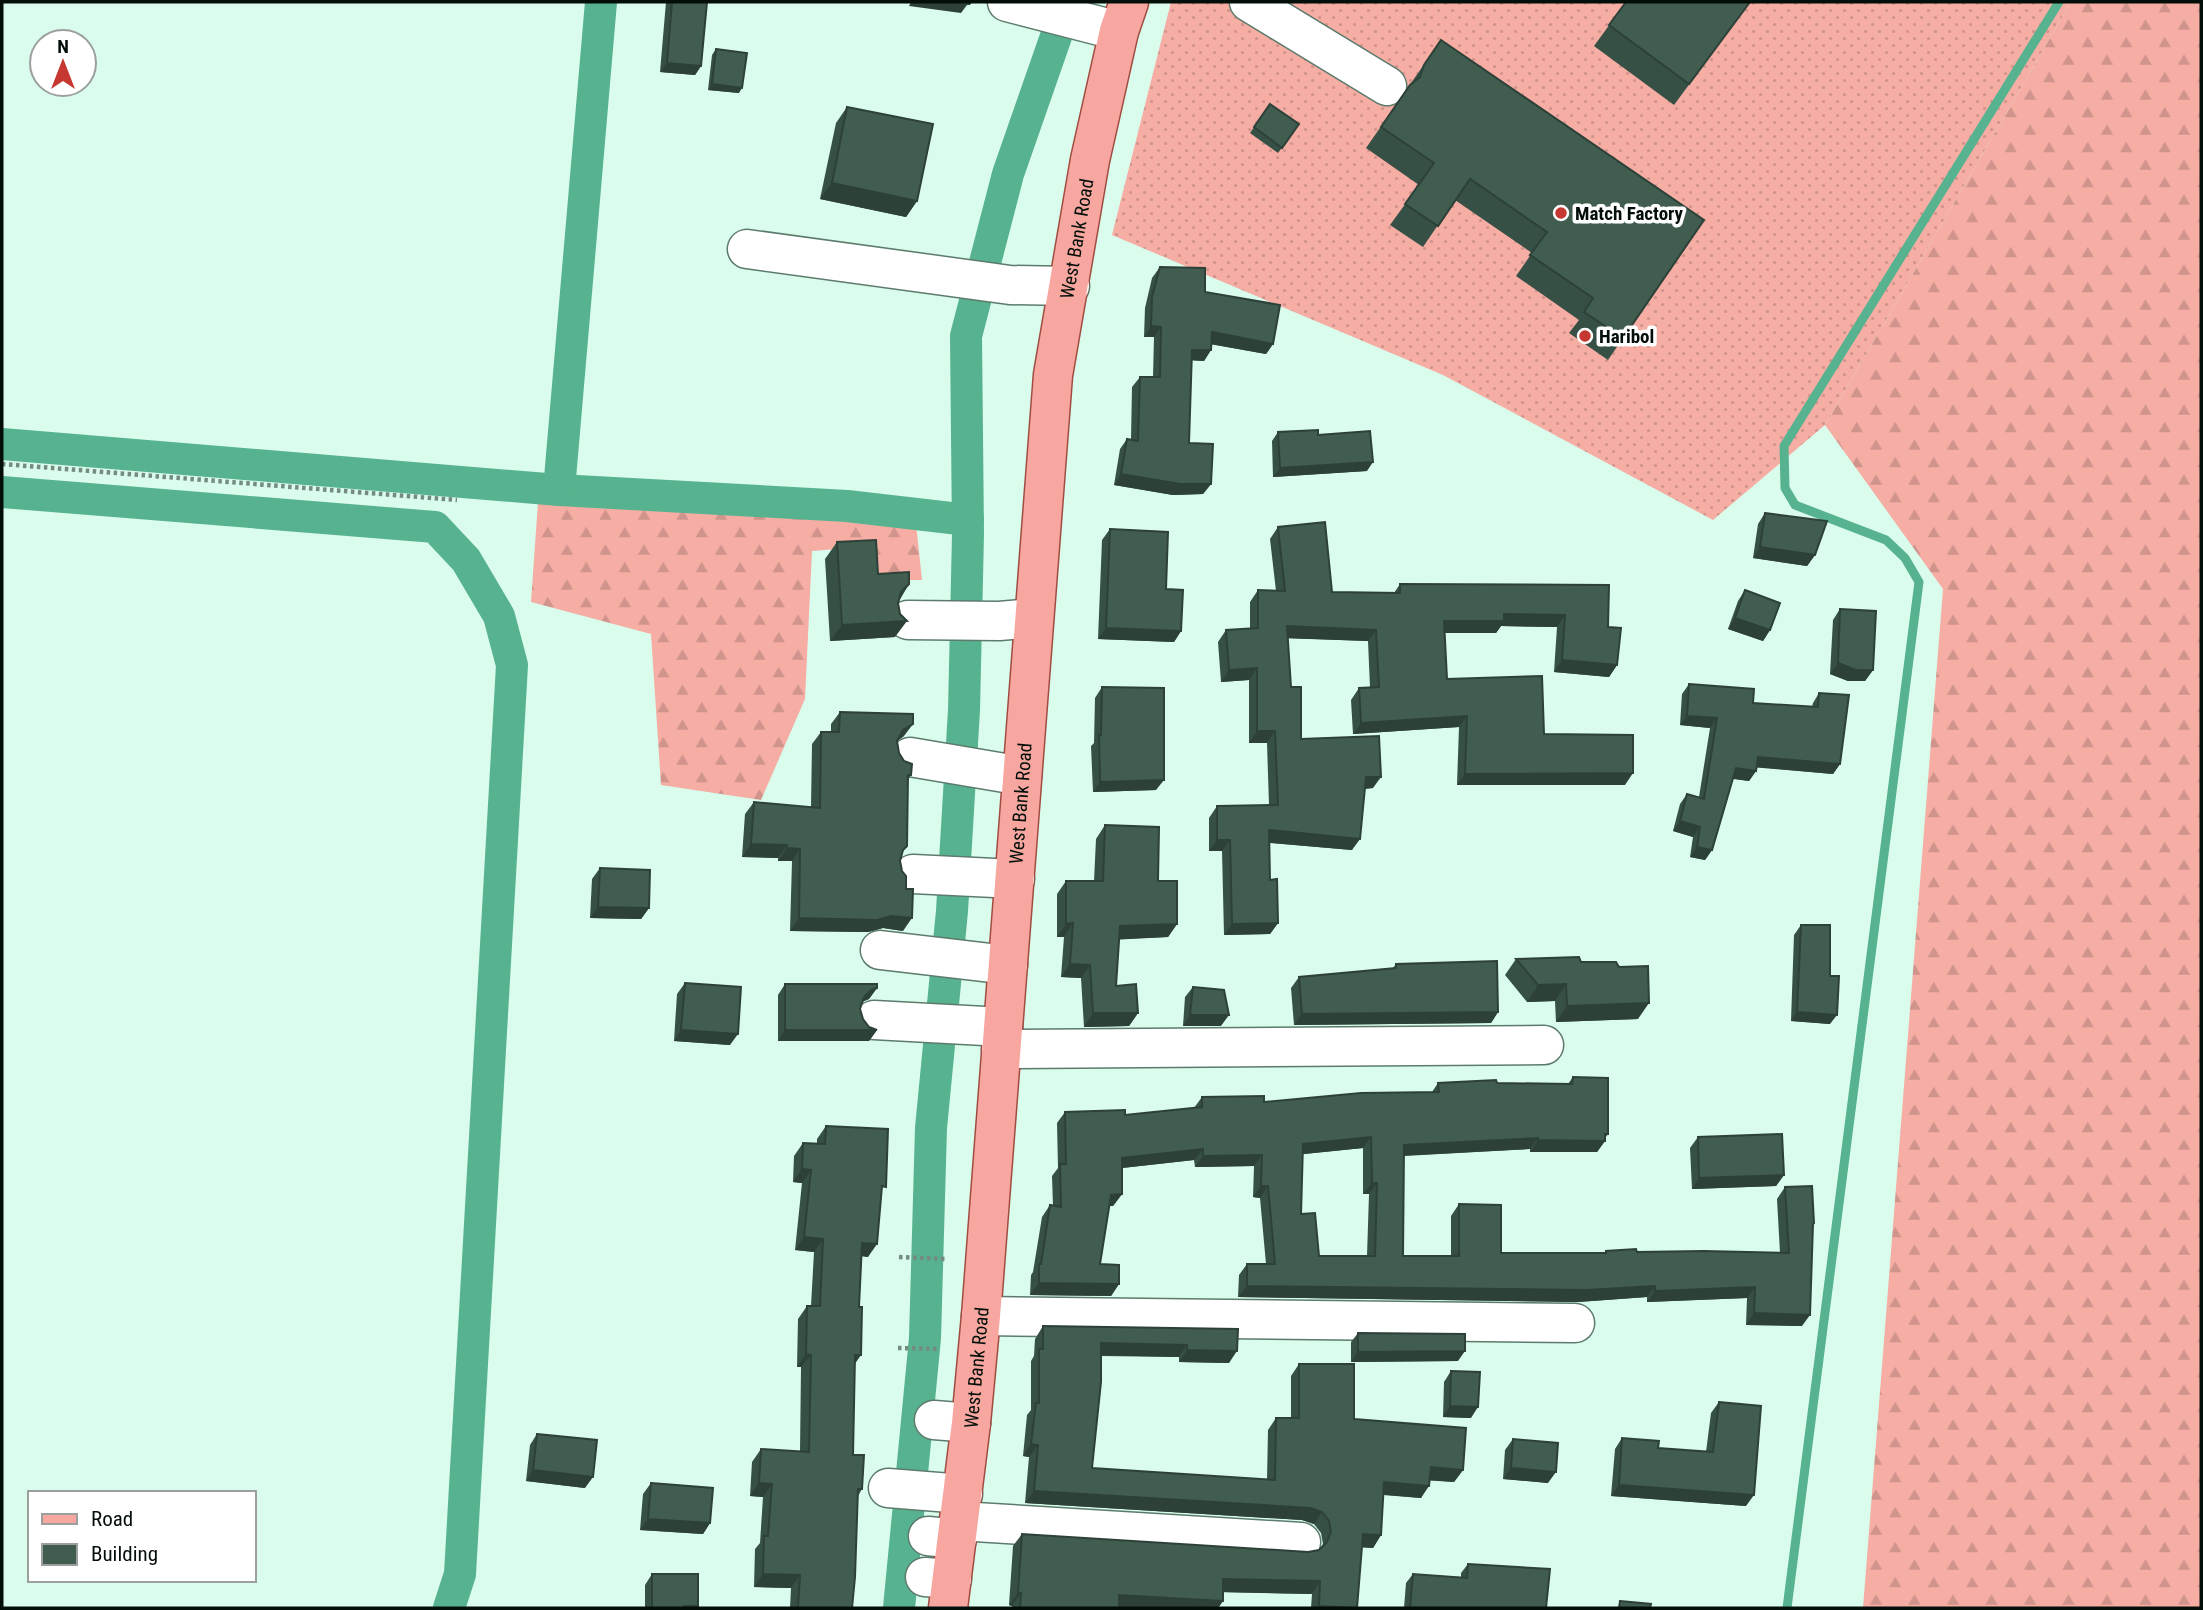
<svg xmlns="http://www.w3.org/2000/svg" width="2203" height="1610" viewBox="0 0 2203 1610" font-family="'Roboto Condensed',sans-serif">
<defs>
<pattern id="grass-dots" width="8" height="8" patternUnits="userSpaceOnUse" patternTransform="scale(1.75)"><rect width="8" height="8" fill="#f5ada4"/><path d="M2 2h.1M6 6h.1" fill="none" stroke="#d0948c" stroke-width="1.8" stroke-linecap="round"/></pattern>
<pattern id="forest-firs" width="22" height="20" patternUnits="userSpaceOnUse" patternTransform="scale(1.75)"><rect width="22" height="20" fill="#f5ada4"/><path d="M5 1l3.5 6h-7zM16 11l3.5 6h-7z" fill="#d0948c"/></pattern>
</defs>
<rect width="100%" height="100%" fill="#dafcec"/>
<!-- grass -->
<polygon fill="url(#grass-dots)" points="1171,2 2071,2 1825,425 1713,520 1443,375 1112,235"/>
<!-- forest -->
<g fill="url(#forest-firs)">
<polygon points="2071,2 2201,2 2201,1608 1863,1608 1943,589 1825,425"/>
<polygon points="539,488 916,524 922,580 880,580 875,546 812,551 805,699 761,800 661,785 651,634 531,602"/>
</g>
<g fill="none" stroke-linecap="round" stroke-linejoin="round">
<!-- stream -->
<polyline stroke="#57b38f" stroke-width="9" points="1787,1608 1919,582 1905,558 1886,540 1795,505 1785,488 1784,446 2059,2"/>
<!-- canal -->
<g stroke="#57b38f" stroke-width="32">
<polyline points="2,444 559,490 847,506 968,520"/>
<polyline points="559,490 601,2"/>
<polyline points="2,492 435,527 466,560 499,616 512,665 460,1574 449,1608"/>
<polyline points="899,1608 925,1338 931,1128 952,911 964,710 968,534 966,336 1008,174 1068,2"/>
</g>
<defs>
<g id="minor">
<polyline points="1007,2 1119,31"/>
<polyline points="1249,2 1387,86"/>
<polyline points="747,249 1010,285 1070,286"/>
<polyline points="908,620 999,621 1034,618"/>
<polyline points="910,757 1022,776"/>
<polyline points="913,874 1015,879"/>
<polyline points="880,950 1008,965"/>
<polyline points="874,1020 1003,1027"/>
<polyline points="1001,1049 1544,1045"/>
<polyline points="981,1316 1575,1323"/>
<polyline points="934,1420 971,1423"/>
<polyline points="888,1488 963,1494"/>
<polyline points="959,1521 1301,1542"/>
<polyline points="928,1536 957,1539"/>
<polyline points="925,1577 952,1579"/>
</g>
<g id="major">
<path id="s1" d="M948 1608 971 1423 981 1316 1053 375 1090 160 1119 31 1129 2"/>
</g>
</defs>
<!-- minor casing -->
<use href="#minor" stroke="#5c7b6d" stroke-width="41"/>
<!-- major casing -->
<use href="#major" stroke="#a04c42" stroke-width="41"/>
<!-- path -->
<g stroke="#748b80" stroke-width="4.5" stroke-dasharray="3.5 3.5" stroke-linecap="butt">
<polyline points="2,464 457,500"/>
<polyline points="899,1257 947,1259"/>
<polyline points="898,1348 938,1349"/>
</g>
<!-- minor -->
<use href="#minor" stroke="#fff" stroke-width="38"/>
<!-- major -->
<use href="#major" stroke="#f8a7a0" stroke-width="38"/>
</g>
<!-- wall -->
<g fill="#375045" fill-rule="evenodd">
<polygon points="666,2 707,2 701,66 695,75 660,72"/>
<polygon points="1626,2 1750,2 1674,105 1594,46"/>
<polygon points="1441,40 1704,220 1608,360 1569,333 1579,320 1516,276 1532,253 1455,200 1423,247 1390,225 1419,185 1366,148"/>
<polygon points="716,49 739,93 708,90 712,55"/>
<polygon points="1270,104 1299,124 1278,153 1250,133"/>
<polygon points="847,107 917,201 906,217 820,199 836,123"/>
<polygon points="1160,267 1205,292 1273,344 1266,354 1211,344 1211,350 1204,361 1191,360 1189,443 1211,484 1203,494 1173,495 1114,485 1120,449 1127,439 1131,439 1132,387 1140,377 1153,377 1154,337 1144,337 1145,308 1152,278"/>
<polygon points="1278,432 1318,435 1367,471 1273,477 1272,441"/>
<polygon points="1765,513 1815,555 1807,566 1753,558 1758,524"/>
<polygon points="1278,527 1332,592 1394,593 1400,584 1609,585 1608,627 1617,665 1609,677 1554,672 1557,627 1501,626 1496,633 1444,633 1447,679 1544,734 1625,785 1457,785 1459,727 1353,734 1351,700 1359,688 1370,687 1368,641 1288,638 1291,687 1301,739 1373,788 1365,789 1352,850 1270,843 1270,880 1278,923 1270,934 1224,935 1222,851 1209,851 1209,818 1217,806 1269,805 1267,743 1249,743 1249,680 1221,682 1218,642 1226,630 1250,629 1250,602 1258,590 1276,591 1270,539"/>
<polygon points="1110,529 1166,589 1181,631 1174,642 1098,639 1102,540"/>
<polygon points="837,542 878,574 909,584 898,603 895,637 830,641 825,559"/>
<polygon points="1745,590 1770,630 1763,641 1728,629 1738,601"/>
<polygon points="1840,609 1873,670 1865,681 1848,681 1830,674 1833,620"/>
<polygon points="1689,684 1753,703 1812,707 1813,703 1819,693 1840,764 1833,774 1757,767 1756,771 1749,781 1733,779 1712,850 1705,860 1690,857 1693,837 1673,831 1680,804 1687,794 1699,797 1710,728 1680,725 1682,694"/>
<polygon points="1102,687 1156,790 1093,792 1091,746 1094,743 1095,698"/>
<polygon points="840,712 904,736 897,741 899,753 911,775 908,780 903,852 900,861 903,931 883,928 868,932 790,931 792,861 778,861 778,858 742,857 745,814 754,802 811,807 812,744 821,732 831,732 831,724"/>
<polygon points="1105,825 1158,881 1177,924 1168,937 1119,939 1116,986 1138,1013 1129,1026 1084,1027 1081,978 1061,977 1064,937 1057,937 1057,894 1066,881 1094,881 1096,839"/>
<polygon points="600,868 649,908 641,919 590,918 592,879"/>
<polygon points="1801,925 1830,1024 1791,1021 1794,935"/>
<polygon points="1516,959 1581,962 1638,1019 1556,1022 1555,1001 1527,1002 1505,975"/>
<polygon points="1396,964 1498,1012 1491,1023 1294,1025 1291,988 1299,977 1393,968"/>
<polygon points="685,983 730,1045 674,1041 677,994"/>
<polygon points="785,984 877,988 869,999 862,1002 860,1009 863,1019 869,1027 877,1030 869,1041 778,1041 778,995"/>
<polygon points="1193,987 1221,1026 1183,1026 1185,997"/>
<path d="M1573 1077 1605 1137V1141L1597 1152H1530V1149L1404 1156 1403 1256H1451V1216L1459 1204 1501 1253H1604L1606 1251 1780 1253 1777 1199 1785 1187 1813 1226 1802 1326 1746 1325 1747 1298 1647 1302V1297L1578 1302 1238 1297 1239 1275 1247 1264H1266L1260 1198 1253 1197 1254 1166 1195 1167 1194 1160 1122 1168V1194L1113 1206H1109L1100 1264 1119 1284 1111 1296 1030 1295 1031 1275 1033 1272 1042 1217 1050 1205 1053 1206 1052 1176 1058 1168 1057 1123 1065 1112 1125 1115 1194 1108 1202 1097 1264 1102 1432 1092 1438 1083 1568 1084ZM1363 1148V1194H1369L1367 1256H1319L1301 1214 1303 1154Z"/>
<polygon points="826,1126 882,1192 868,1257 862,1256 854,1365 853,1455 862,1489 858,1496 852,1608 790,1608 791,1588 754,1587 755,1549 760,1543 763,1497 750,1496 752,1462 761,1449 800,1452 801,1367 797,1367 798,1319 807,1306 811,1306 814,1252 795,1250 802,1183 793,1182 794,1156 803,1143 817,1144 817,1139"/>
<polygon points="1698,1137 1784,1175 1776,1186 1692,1189 1690,1148"/>
<polygon points="1043,1326 1238,1329 1229,1363 1179,1362 1179,1357 1101,1356 1092,1468 1267,1480 1268,1430 1276,1418 1291,1418 1291,1376 1299,1364 1354,1419 1463,1470 1454,1482 1430,1480 1421,1498 1383,1495 1381,1535 1373,1548 1362,1547 1357,1608 1311,1608 1312,1594 1223,1592 1223,1601 1218,1608 1012,1608 1012,1606 1009,1605 1013,1546 1022,1534 1308,1552 1319,1550 1323,1544 1321,1533 1314,1524 1302,1520 1025,1503 1029,1457 1023,1456 1027,1415 1031,1410 1031,1361 1034,1356 1035,1339"/>
<polygon points="1358,1333 1458,1361 1351,1362 1351,1342"/>
<polygon points="1451,1371 1471,1418 1443,1417 1444,1382"/>
<polygon points="1719,1402 1746,1506 1611,1496 1615,1449 1622,1438 1658,1448 1706,1452 1711,1413"/>
<polygon points="537,1434 585,1488 526,1481 530,1445"/>
<polygon points="1513,1439 1548,1483 1503,1479 1505,1450"/>
<polygon points="651,1483 710,1523 703,1534 640,1530 643,1494"/>
<polygon points="1468,1564 1546,1608 1404,1608 1406,1583 1413,1574 1461,1577 1461,1573"/>
<polygon points="652,1574 698,1606 696,1608 645,1608 645,1585"/>
</g>
<!-- shaded-wall -->
<g fill="#2d4138">
<polygon points="911,2 972,2 970,5 967,5 961,13 909,6"/>
<polygon points="667,63 701,66 695,75 660,72"/>
<polygon points="712,84 742,88 739,93 708,90"/>
<polygon points="832,183 917,201 906,217 820,199"/>
<polygon points="1151,326 1161,327 1154,337 1144,337"/>
<polygon points="1212,332 1273,344 1266,354 1204,343"/>
<polygon points="1192,350 1211,350 1204,361 1184,360"/>
<polygon points="1373,462 1367,471 1273,477 1280,468"/>
<polygon points="1121,474 1211,484 1203,494 1173,495 1114,485"/>
<polygon points="1760,547 1815,555 1807,566 1753,558"/>
<polygon points="909,584 898,601 901,592"/>
<polygon points="1504,614 1565,615 1557,627 1501,626 1496,633 1436,633 1444,621"/>
<polygon points="1735,618 1770,630 1763,641 1728,629"/>
<polygon points="907,621 895,637 830,641 842,625"/>
<polygon points="1287,626 1376,630 1368,641 1279,638"/>
<polygon points="1106,628 1181,631 1174,642 1098,639"/>
<polygon points="1562,660 1617,665 1609,677 1554,672"/>
<polygon points="1838,663 1873,670 1865,681 1848,681 1830,674"/>
<polygon points="1257,668 1249,680 1221,682 1229,670"/>
<polygon points="1467,716 1459,727 1353,734 1361,723"/>
<polygon points="1687,716 1717,718 1710,728 1680,725"/>
<polygon points="913,724 904,736 894,743 903,730"/>
<polygon points="1257,731 1275,731 1267,743 1249,743"/>
<polygon points="1758,757 1840,764 1833,774 1751,767"/>
<polygon points="1736,768 1756,771 1749,781 1729,778"/>
<polygon points="1633,773 1625,785 1457,785 1465,774"/>
<polygon points="1366,777 1381,777 1373,788 1358,789"/>
<polygon points="1164,780 1156,790 1093,792 1100,782"/>
<polygon points="1680,821 1700,827 1693,837 1673,831"/>
<polygon points="1269,830 1360,839 1352,850 1261,842"/>
<polygon points="1217,840 1230,840 1222,851 1209,851"/>
<polygon points="751,844 787,845 778,858 742,857"/>
<polygon points="1697,847 1712,850 1705,860 1690,857"/>
<polygon points="787,848 800,849 792,861 778,861"/>
<polygon points="598,907 649,908 641,919 590,918"/>
<polygon points="891,916 912,918 903,931 883,928 868,932 790,931 799,918"/>
<polygon points="1073,923 1064,937 1057,937 1066,924"/>
<polygon points="1278,923 1270,934 1224,935 1232,924"/>
<polygon points="1177,924 1168,937 1111,940 1120,926"/>
<polygon points="1070,964 1090,965 1081,978 1061,977"/>
<polygon points="1566,984 1555,1001 1527,1002 1538,985"/>
<polygon points="877,988 869,999 864,1001 856,1008 864,997 871,990"/>
<polygon points="1649,1003 1638,1019 1556,1022 1567,1006"/>
<polygon points="1498,1012 1491,1023 1294,1025 1302,1014"/>
<polygon points="1797,1012 1837,1015 1830,1024 1791,1021"/>
<polygon points="1093,1013 1138,1013 1129,1026 1084,1027"/>
<polygon points="1190,1015 1229,1015 1221,1026 1183,1026"/>
<polygon points="681,1030 738,1034 730,1045 674,1041"/>
<polygon points="785,1030 877,1030 869,1041 778,1041"/>
<polygon points="1608,1134 1603,1141 1605,1141 1597,1152 1530,1152 1538,1140"/>
<polygon points="1371,1137 1363,1148 1295,1155 1303,1144"/>
<polygon points="1538,1138 1530,1149 1396,1156 1404,1145"/>
<polygon points="1203,1149 1194,1160 1113,1169 1122,1158"/>
<polygon points="1262,1155 1254,1166 1195,1167 1203,1156"/>
<polygon points="802,1169 811,1170 802,1183 793,1182"/>
<polygon points="1784,1175 1776,1186 1692,1189 1699,1178"/>
<polygon points="1372,1183 1377,1183 1369,1194 1363,1194"/>
<polygon points="1261,1186 1268,1186 1260,1198 1253,1197"/>
<polygon points="1122,1194 1113,1206 1103,1206 1111,1195"/>
<polygon points="804,1237 823,1239 814,1252 795,1250"/>
<polygon points="862,1243 877,1244 868,1257 853,1255"/>
<polygon points="1039,1283 1119,1284 1111,1296 1030,1295"/>
<polygon points="1247,1286 1655,1286 1647,1297 1578,1302 1238,1297"/>
<polygon points="1755,1287 1747,1298 1647,1302 1655,1291"/>
<polygon points="1754,1313 1810,1315 1802,1326 1746,1325"/>
<polygon points="1101,1343 1187,1345 1179,1357 1093,1355"/>
<polygon points="1187,1350 1237,1351 1229,1363 1179,1362"/>
<polygon points="1465,1351 1458,1361 1351,1362 1358,1352"/>
<polygon points="806,1354 811,1355 801,1367 797,1367"/>
<polygon points="855,1355 861,1355 852,1368"/>
<polygon points="1450,1406 1478,1407 1471,1418 1443,1417"/>
<polygon points="1031,1444 1038,1445 1029,1457 1023,1456"/>
<polygon points="1431,1467 1463,1470 1454,1482 1422,1480"/>
<polygon points="1511,1468 1556,1472 1548,1483 1503,1479"/>
<polygon points="533,1470 593,1477 585,1488 526,1481"/>
<polygon points="1384,1482 1429,1486 1421,1498 1376,1494"/>
<polygon points="759,1483 772,1484 763,1497 750,1496"/>
<polygon points="1619,1485 1754,1495 1746,1506 1611,1496"/>
<polygon points="1034,1491 1311,1508 1322,1512 1314,1524 1302,1520 1025,1503"/>
<polygon points="648,1519 710,1523 703,1534 640,1530"/>
<polygon points="1363,1534 1381,1535 1373,1548 1354,1547"/>
<polygon points="763,1574 800,1575 791,1588 754,1587"/>
<polygon points="1223,1579 1320,1581 1312,1594 1215,1592"/>
<polygon points="1018,1593 1021,1593 1012,1606 1009,1605"/>
<polygon points="1119,1595 1223,1601 1218,1608 1111,1607"/>
<polygon points="684,1606 698,1606 696,1608 683,1608"/>
</g>
<!-- building -->
<g fill="#405d50" stroke="#2d4138" stroke-width="2" fill-rule="evenodd">
<polygon points="672,2 707,2 701,66 667,63"/>
<polygon points="1626,2 1750,2 1689,84 1609,25"/>
<polygon points="1441,40 1704,220 1623,338 1584,312 1593,298 1530,255 1547,232 1470,179 1438,226 1405,204 1434,163 1381,127 1410,85 1420,77 1424,65"/>
<polygon points="716,49 747,53 742,88 712,84"/>
<polygon points="1270,104 1299,124 1282,148 1254,127"/>
<polygon points="847,107 933,124 917,201 832,183"/>
<polygon points="1160,267 1205,268 1205,292 1280,305 1273,344 1212,332 1211,350 1192,350 1189,443 1213,444 1211,484 1180,484 1121,474 1127,439 1138,441 1140,377 1160,377 1161,327 1151,326 1152,297"/>
<polygon points="1318,430 1318,435 1370,431 1373,462 1280,468 1278,432"/>
<polygon points="1765,513 1827,521 1815,555 1760,547"/>
<polygon points="1325,522 1332,592 1400,593 1400,584 1609,585 1608,627 1621,628 1617,665 1562,660 1565,615 1504,614 1504,621 1444,621 1447,679 1542,676 1544,734 1633,735 1633,773 1465,774 1467,716 1361,723 1359,688 1379,687 1376,630 1287,626 1291,687 1301,687 1301,739 1379,736 1381,777 1366,777 1360,839 1269,830 1270,880 1277,879 1278,923 1232,924 1230,840 1217,840 1217,806 1278,805 1275,731 1257,731 1257,668 1229,670 1226,630 1258,628 1258,590 1285,591 1278,527"/>
<polygon points="1110,529 1168,532 1166,589 1183,590 1181,631 1106,628"/>
<polygon points="876,540 878,574 909,572 909,584 901,592 898,603 900,614 907,621 842,625 837,542"/>
<polygon points="1745,590 1780,603 1770,630 1735,618"/>
<polygon points="1840,609 1876,611 1873,670 1856,670 1838,663"/>
<polygon points="1689,684 1754,689 1753,703 1818,707 1819,693 1849,695 1840,764 1758,757 1756,771 1736,768 1712,850 1697,847 1700,827 1680,821 1687,794 1704,799 1717,718 1687,716"/>
<polygon points="1102,687 1164,688 1164,780 1100,782 1099,735 1101,735"/>
<polygon points="840,712 913,714 913,724 903,730 897,741 899,753 904,761 912,764 911,775 908,775 907,846 903,850 900,861 902,871 906,876 906,889 913,889 912,918 891,916 877,920 799,918 800,849 787,848 787,845 751,844 754,802 820,808 821,732 839,732"/>
<polygon points="1105,825 1159,827 1158,881 1177,881 1177,924 1120,926 1116,986 1136,984 1138,1013 1093,1013 1090,965 1070,964 1073,923 1066,924 1066,881 1103,881"/>
<polygon points="600,868 650,870 649,908 598,907"/>
<polygon points="1801,925 1830,925 1830,976 1839,976 1837,1015 1797,1012"/>
<polygon points="1579,957 1581,962 1616,962 1619,967 1648,966 1649,1003 1567,1006 1566,984 1538,985 1516,959"/>
<polygon points="1497,961 1498,1012 1302,1014 1299,977 1396,968 1396,964"/>
<polygon points="685,983 741,987 738,1034 681,1030"/>
<polygon points="785,984 877,984 877,988 871,990 864,997 860,1009 863,1019 869,1027 877,1030 785,1030"/>
<polygon points="1193,987 1224,990 1229,1015 1190,1015"/>
<path d="M1573 1077 1608 1078V1134H1605V1141L1538 1140V1138L1404 1145 1403 1256H1459V1204L1501 1205V1253H1606V1251L1636 1249 1637 1252 1704 1251 1789 1253 1785 1187 1812 1186 1814 1223 1813 1224 1810 1315 1754 1313 1755 1287 1655 1291V1286L1586 1290 1247 1286V1264H1275L1268 1186H1261L1262 1155 1203 1156V1149L1122 1158V1194L1111 1195 1100 1264 1119 1265V1284L1039 1283V1264H1041L1050 1205 1061 1207 1060 1164H1066L1065 1112 1125 1110V1115L1202 1107V1097L1264 1096V1102L1361 1093 1439 1092 1438 1083 1496 1080 1497 1083 1572 1084ZM1371 1137 1372 1183H1377L1375 1256H1319L1315 1213 1301 1214 1303 1144Z"/>
<polygon points="826,1126 888,1129 886,1187 882,1186 877,1244 862,1243 859,1307 862,1307 861,1355 855,1355 853,1455 864,1455 862,1489 858,1489 855,1577 852,1608 798,1608 800,1575 763,1574 764,1536 768,1536 772,1484 759,1483 761,1449 809,1452 811,1355 806,1354 807,1306 820,1306 823,1239 804,1237 811,1170 802,1169 803,1143 825,1144"/>
<polygon points="1782,1134 1784,1175 1699,1178 1698,1137"/>
<polygon points="1043,1326 1238,1329 1237,1351 1187,1350 1187,1345 1101,1343 1101,1382 1092,1468 1275,1480 1276,1418 1299,1418 1299,1364 1354,1364 1354,1419 1466,1428 1463,1470 1431,1467 1429,1486 1384,1482 1381,1535 1363,1534 1357,1608 1319,1606 1320,1581 1223,1579 1223,1601 1119,1595 1119,1608 1020,1608 1021,1593 1018,1593 1022,1534 1308,1552 1319,1550 1327,1542 1331,1532 1329,1521 1322,1512 1311,1508 1034,1491 1038,1445 1031,1444 1036,1403 1039,1403 1039,1349 1043,1349"/>
<polygon points="1358,1333 1465,1334 1465,1351 1358,1352"/>
<polygon points="1451,1371 1480,1372 1478,1407 1450,1406"/>
<polygon points="1719,1402 1761,1406 1754,1495 1619,1485 1622,1438 1659,1441 1658,1448 1713,1452"/>
<polygon points="537,1434 597,1440 593,1477 533,1470"/>
<polygon points="1513,1439 1558,1443 1556,1472 1511,1468"/>
<polygon points="651,1483 713,1488 710,1523 648,1519"/>
<polygon points="1468,1564 1550,1569 1546,1608 1410,1608 1413,1574 1467,1578"/>
<polygon points="652,1574 698,1574 698,1606 684,1606 684,1608 652,1608"/>
<polygon points="1620,1601 1651,1604 1650,1608 1619,1608"/>
</g>
<!-- markers -->
<g fill="#c53730" stroke="#fff" stroke-width="2.5">
<circle cx="1561" cy="213" r="7"/>
<circle cx="1585" cy="336" r="7"/>
</g>
<g text-anchor="middle" dominant-baseline="central" stroke-width="7" stroke-linejoin="round" paint-order="stroke">
<!-- poi labels -->
<g font-size="19" font-weight="bold" fill="#040e09" stroke="#fff" text-anchor="start">
<text x="1575" y="213">Match Factory</text>
<text x="1599" y="336">Haribol</text>
</g>
<!-- street labels -->
<g font-size="19" fill="#040e09" stroke="#fff">
<text stroke="none"><textPath href="#s1" startOffset="1376">West Bank Road</textPath></text>
<text stroke="none"><textPath href="#s1" startOffset="808">West Bank Road</textPath></text>
<text stroke="none"><textPath href="#s1" startOffset="242">West Bank Road</textPath></text>
</g>
</g>
<!-- border -->
<rect width="2203" height="1610" fill="none" stroke="#040e09" stroke-width="7"/>
<!-- legend -->
<rect x="28" y="1491" width="228" height="91" fill="#ffffff" stroke="#9b9f9d" stroke-width="2"/>
<rect x="42" y="1514" width="35" height="10" fill="#f8a7a0" stroke="#9b9f9d" stroke-width="2"/>
<text x="91" y="1526" font-size="21" fill="#040e09">Road</text>
<rect x="42" y="1544" width="35" height="21" fill="#405d50" stroke="#9b9f9d" stroke-width="2"/>
<text x="91" y="1561" font-size="21" fill="#040e09">Building</text>
<!-- north arrow -->
<g transform="translate(63 63)"><circle r="33" fill="#ffffff" stroke="#9b9f9d" stroke-width="2"/>
<path d="M0-5L12 26L0 18L-12 26Z" fill="#c53730"/>
<text y="-10" font-size="19" font-weight="bold" text-anchor="middle" fill="#040e09">N</text>
</g>
</svg>
